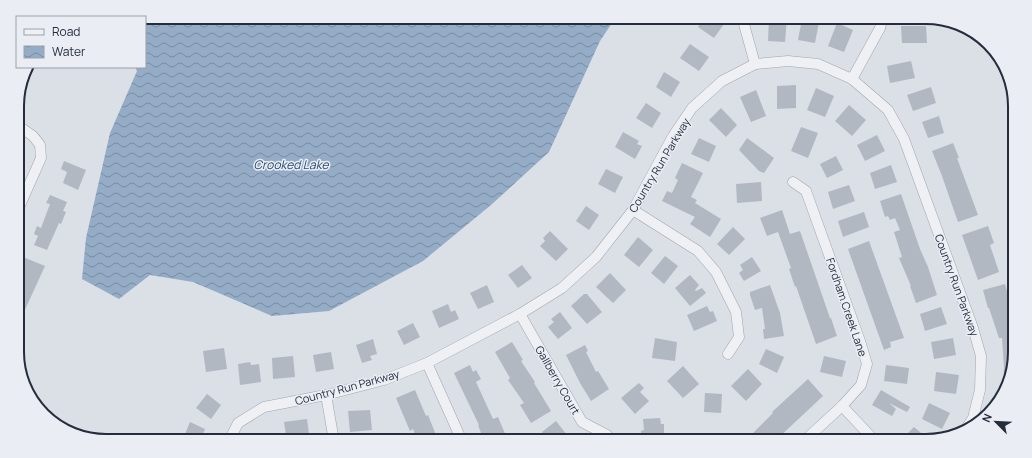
<svg xmlns="http://www.w3.org/2000/svg" width="1032" height="458" viewBox="0 0 1032 458" font-family="Manrope,sans-serif">
<defs>
<pattern id="water-waves" width="16" height="10" patternUnits="userSpaceOnUse"><rect width="16" height="10" fill="#95acc7"/><path d="M0 5q4-4 8 0t8 0" fill="none" stroke="#798ca3"/></pattern>
</defs>
<rect width="100%" height="100%" fill="#dbdfe6"/>
<!-- water -->
<polygon fill="url(#water-waves)" points="145,17 616,17 600,41 549,152 491,205 423,261 329,311 272,316 193,282 150,275 119,299 82,279 86,238 110,133 137,71 135,67 145,67"/>
<!-- building -->
<g fill="#b2b8c2">
<polygon points="705,17 714,17 724,24 714,38 698,27"/>
<polygon points="769,17 787,17 785,42 768,41"/>
<polygon points="802,19 819,22 815,43 798,40"/>
<polygon points="837,23 853,30 844,52 828,46"/>
<polygon points="901,26 926,26 927,43 902,43"/>
<polygon points="690,44 709,57 699,71 680,58"/>
<polygon points="911,61 915,78 890,83 887,66"/>
<polygon points="664,72 680,82 671,97 656,87"/>
<polygon points="796,85 796,108 777,109 777,86"/>
<polygon points="931,87 936,103 913,111 907,95"/>
<polygon points="816,88 834,96 825,117 807,110"/>
<polygon points="756,90 766,116 751,122 740,97"/>
<polygon points="646,103 661,113 652,128 636,118"/>
<polygon points="849,105 866,120 852,136 835,121"/>
<polygon points="721,108 737,125 726,137 709,120"/>
<polygon points="939,116 944,133 928,138 922,122"/>
<polygon points="801,127 818,133 808,158 791,151"/>
<polygon points="623,132 639,141 637,144 642,146 635,159 615,147"/>
<polygon points="877,135 885,151 865,161 857,145"/>
<polygon points="699,138 716,146 709,162 691,154"/>
<polygon points="747,138 774,158 764,173 759,171 739,150"/>
<polygon points="953,143 959,158 957,158 978,215 958,222 942,176 932,151"/>
<polygon points="836,156 843,170 827,178 820,164"/>
<polygon points="64,161 86,170 78,190 63,183 67,172 61,169"/>
<polygon points="682,163 703,173 691,197 697,200 695,203 721,219 710,237 690,224 695,217 662,201 667,191 672,193 678,180 675,178"/>
<polygon points="891,165 897,182 875,189 870,173"/>
<polygon points="606,169 623,177 615,193 598,184"/>
<polygon points="761,182 762,201 737,203 736,184"/>
<polygon points="849,185 855,201 833,209 828,192"/>
<polygon points="901,194 920,249 928,267 937,295 916,303 910,286 911,286 899,258 902,257 894,232 900,230 895,218 890,220 888,216 885,217 880,201"/>
<polygon points="50,195 67,202 63,211 66,212 61,224 59,223 47,250 34,245 38,236 34,234 37,226 41,228 50,204 46,203"/>
<polygon points="586,206 599,215 589,230 576,221"/>
<polygon points="782,210 790,234 800,231 830,318 831,318 837,336 816,344 796,286 795,287 789,269 791,268 778,232 767,236 760,218"/>
<polygon points="864,212 869,227 843,237 838,221"/>
<polygon points="988,226 994,243 990,245 999,272 978,280 962,235"/>
<polygon points="733,227 745,239 729,255 717,244"/>
<polygon points="550,231 568,249 556,261 540,246 545,241 543,238"/>
<polygon points="638,237 653,250 639,267 624,255"/>
<polygon points="869,241 904,338 890,342 891,347 884,350 848,249"/>
<polygon points="665,256 678,266 664,284 651,273"/>
<polygon points="23,257 45,266 18,325 18,275 22,265 20,265"/>
<polygon points="752,257 761,271 744,281 739,273 743,270 740,265"/>
<polygon points="522,265 532,278 518,288 508,275"/>
<polygon points="610,273 626,290 613,303 596,287"/>
<polygon points="690,275 699,285 695,290 696,291 702,288 706,293 690,306 675,288"/>
<polygon points="1005,284 1015,320 1015,352 1008,386 1005,391 1003,391 1004,367 1002,338 999,338 989,308 988,308 983,290"/>
<polygon points="487,285 494,302 478,309 470,293"/>
<polygon points="770,285 780,313 784,336 764,339 763,329 765,329 762,308 755,310 750,295 750,292"/>
<polygon points="584,294 587,294 602,312 587,324 571,306"/>
<polygon points="448,304 451,312 455,310 459,319 439,328 432,311"/>
<polygon points="707,306 710,312 713,311 717,321 694,331 687,315"/>
<polygon points="941,307 947,324 925,331 920,314"/>
<polygon points="560,312 572,328 558,339 548,327 554,322 551,319"/>
<polygon points="413,323 420,337 404,345 397,331"/>
<polygon points="655,338 677,342 675,361 652,358"/>
<polygon points="953,338 956,355 934,359 931,342"/>
<polygon points="373,339 377,354 370,356 372,360 362,363 356,345"/>
<polygon points="512,342 523,360 521,361 535,382 534,383 551,411 531,423 520,405 524,403 508,380 510,378 495,352"/>
<polygon points="585,345 588,351 586,352 596,372 598,371 609,389 591,401 580,383 566,355"/>
<polygon points="224,348 227,369 206,372 203,351"/>
<polygon points="766,349 784,357 777,373 759,364"/>
<polygon points="331,352 334,369 316,372 313,355"/>
<polygon points="293,356 295,377 273,379 272,358"/>
<polygon points="824,356 846,361 842,377 820,372"/>
<polygon points="250,362 251,365 259,364 261,382 240,385 238,364"/>
<polygon points="470,365 473,372 476,370 481,379 476,382 493,419 498,417 506,436 494,441 484,441 478,425 479,425 454,373"/>
<polygon points="886,365 909,368 907,384 884,381"/>
<polygon points="683,366 699,384 683,398 667,381"/>
<polygon points="748,369 762,384 746,401 731,386"/>
<polygon points="936,372 959,375 956,394 934,391"/>
<polygon points="808,379 823,396 775,441 745,441 773,413 772,412"/>
<polygon points="639,383 644,388 640,392 649,401 635,414 621,398"/>
<polygon points="415,390 426,416 428,415 436,435 422,441 418,441 413,429 410,431 396,398"/>
<polygon points="881,390 910,407 907,412 889,403 896,409 892,416 872,405"/>
<polygon points="705,393 722,394 721,413 704,412"/>
<polygon points="207,394 221,405 211,419 196,408"/>
<polygon points="929,403 950,413 942,429 922,419"/>
<polygon points="370,410 372,430 350,432 348,411"/>
<polygon points="660,418 661,424 664,424 664,439 641,440 641,431 644,430 643,419"/>
<polygon points="307,419 310,441 287,441 284,422"/>
<polygon points="556,421 567,435 559,441 549,441 542,432"/>
<polygon points="190,422 205,429 200,441 188,441 183,439"/>
<polygon points="914,427 920,432 929,441 900,441"/>
</g>
<g fill="none" stroke-linecap="round" stroke-linejoin="round">
<defs>
<g id="minor">
<polyline points="742,17 755,64"/>
<polyline points="852,79 880,28 883,17"/>
<polyline points="17,126 23,129 33,136 40,145 41,158 17,212"/>
<polyline points="793,182 806,191 860,341 867,364 861,385 842,406 804,441"/>
<polyline points="633,210 698,251 716,272 736,312 739,337 728,354"/>
<polyline points="520,314 582,422 607,435"/>
<polyline points="427,363 462,441"/>
<polyline points="326,395 334,441"/>
<polyline points="842,406 875,441"/>
<polyline points="229,441 238,423 264,407 326,395 384,380 427,363 520,314 562,288 596,257 633,210 673,136 692,108 722,81 755,64 788,61 818,64 852,79 888,110 904,139 973,328 981,356 980,390 973,418 967,427"/>
</g>
</defs>
<!-- minor casing -->
<use href="#minor" stroke="#a1a6b0" stroke-width="11"/>
<!-- minor -->
<use href="#minor" stroke="#eef0f4" stroke-width="10"/>
</g>
<g text-anchor="middle" dominant-baseline="central" stroke-width="3" stroke-linejoin="round" paint-order="stroke">
<!-- street labels -->
<g font-size="11" fill="#252d3c" stroke="#eaeef4">
<text transform="translate(659 165) rotate(-59)">Country Run Parkway</text>
<text transform="translate(957 285) rotate(70)">Country Run Parkway</text>
<text transform="translate(847 307) rotate(71)">Fordham Creek Lane</text>
<text transform="translate(558 380) rotate(60)">Gallberry Court</text>
<text transform="translate(347 387) rotate(-15)">Country Run Parkway</text>
</g>
<!-- water labels -->
<g font-size="12" font-style="italic" fill="#2f4b70" stroke="#eaeef4">
<text x="291" y="164">Crooked Lake</text>
</g>
</g>
<!-- crop -->
<path d="M0 0H1032V458H0ZM106 24H926A82 82 0 0 1 1008 106V352A82 82 0 0 1 926 434H106A82 82 0 0 1 24 352V106A82 82 0 0 1 106 24Z" fill="#eaeef4" fill-rule="evenodd"/>
<path fill="none" stroke="#252d3c" stroke-width="2" d="M106 24H926A82 82 0 0 1 1008 106V352A82 82 0 0 1 926 434H106A82 82 0 0 1 24 352V106A82 82 0 0 1 106 24Z"/>
<!-- legend -->
<rect x="16" y="16" width="130" height="52" fill="#eaeef4" stroke="#9ba1aa"/>
<rect x="24" y="29" width="20" height="6" fill="#eef0f4" stroke="#9ba1aa"/>
<text x="52" y="36" font-size="12" fill="#252d3c">Road</text>
<rect x="24" y="46" width="20" height="12" fill="url(#water-waves)" stroke="#9ba1aa"/>
<text x="52" y="56" font-size="12" fill="#252d3c">Water</text>
<!-- north arrow -->
<g transform="translate(996 422) rotate(294)" stroke="#eaeef4" stroke-width="3" paint-order="stroke">
<path d="M0-3L7 15L0 10L-7 15Z" fill="#252d3c"/>
<text y="-6" font-size="11" font-weight="bold" text-anchor="middle" fill="#252d3c">N</text>
</g>
</svg>
